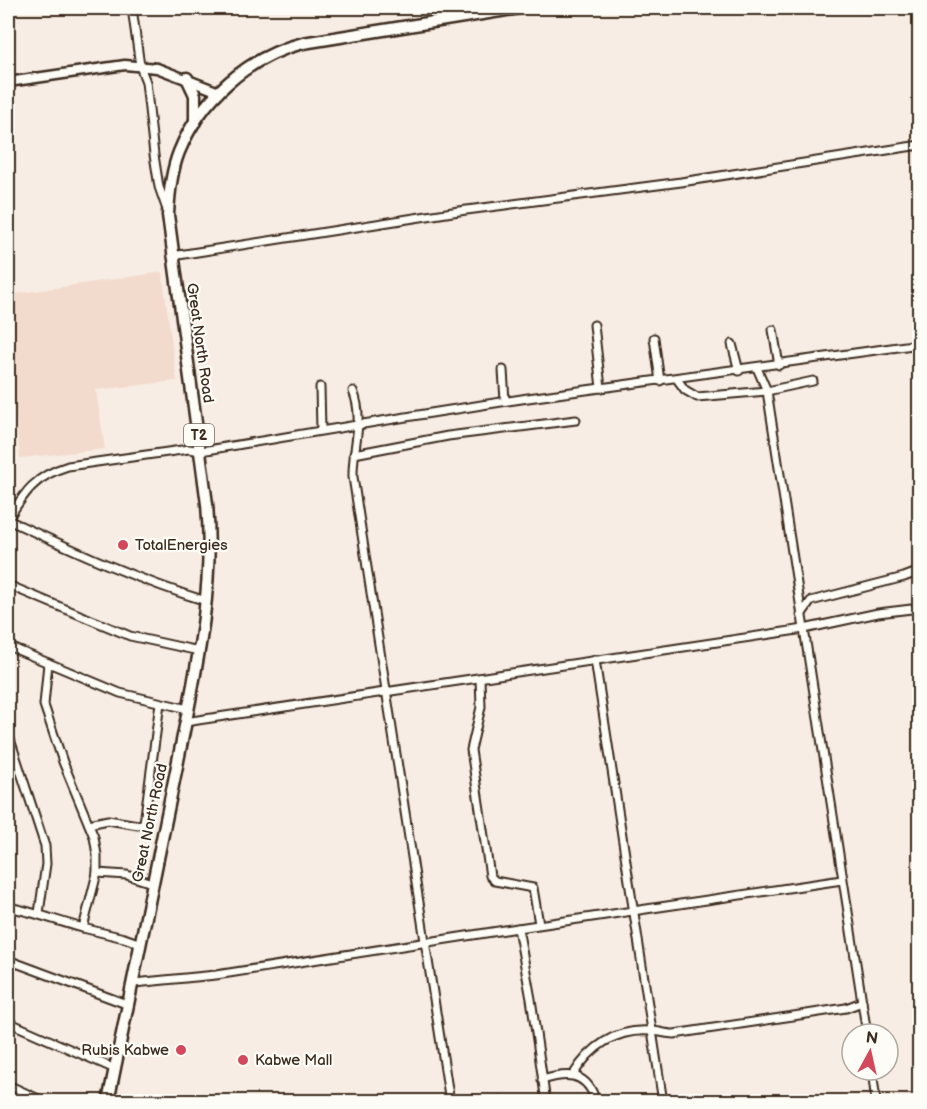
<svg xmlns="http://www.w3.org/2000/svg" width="927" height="1109" viewBox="0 0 927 1109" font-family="'Balsamiq Sans',sans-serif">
<rect width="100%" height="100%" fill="#f8ede4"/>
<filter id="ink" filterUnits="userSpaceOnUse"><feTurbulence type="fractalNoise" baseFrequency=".0167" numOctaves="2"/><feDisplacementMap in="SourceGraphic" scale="12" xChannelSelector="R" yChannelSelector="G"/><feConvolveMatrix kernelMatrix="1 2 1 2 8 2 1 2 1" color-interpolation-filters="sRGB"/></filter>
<g filter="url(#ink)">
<!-- built -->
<polygon fill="#f2dbcd" points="162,272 177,381 96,390 105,449 20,458 8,344 8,295"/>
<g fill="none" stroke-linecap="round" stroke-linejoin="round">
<defs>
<g id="minor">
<polyline points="132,8 140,66 146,82 154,155 159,187 166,207"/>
<polyline points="172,256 459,211 681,182 920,145"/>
<polyline points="594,325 601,388"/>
<polyline points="773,330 779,365"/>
<polyline points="654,338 660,381"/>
<polyline points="732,344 739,371"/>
<polyline points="757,368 767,391 867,1034"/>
<polyline points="503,370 505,401"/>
<polyline points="677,379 685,390 697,397 767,391 813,381"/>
<polyline points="320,387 321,430"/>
<path d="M353 391C365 419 352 448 353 477L450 1102"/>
<polyline points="354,454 448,436 576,420"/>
<path d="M8 519C25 492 35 476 68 466L189 449 201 451C310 433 419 414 528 398 659 379 789 363 920 344"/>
<path d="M8 520C73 550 137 580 206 601"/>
<polyline points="8,585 130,636 199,651"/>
<polyline points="801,615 811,601 904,577 920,571"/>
<polyline points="8,646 120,693 188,709"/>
<polyline points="595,660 663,1102"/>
<polyline points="480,678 481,707 471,750 490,876 495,881 533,888 539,924"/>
<polyline points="185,722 804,629 878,613 920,608"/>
<polyline points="8,733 45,846 46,864 39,913"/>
<polyline points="89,824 108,820 138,825 144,823 160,703"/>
<polyline points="97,873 127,875 152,883"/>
<path d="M8 907C34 912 57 921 83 928L97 873V855L94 837 63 762 44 705 48 663"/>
<polyline points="83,928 124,938 141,944"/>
<polyline points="518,928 842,880"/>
<polyline points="8,960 129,1005"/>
<polyline points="134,983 216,975 518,928 531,999 546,1102"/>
<polyline points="8,1022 115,1069"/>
<polyline points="872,1070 876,1102"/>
<path d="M573 1075C590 1047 616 1028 651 1031 658 1031 666 1034 674 1034L846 1008 862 1002"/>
<path d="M542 1080C565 1073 584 1071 594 1096"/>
<polyline points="8,1085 45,1102"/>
<polyline points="499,1101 499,1102"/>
</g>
<polyline id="major" points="8,82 125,65 157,68 219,92"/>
<g id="highway">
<polyline points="187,78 195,95 195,122"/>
<path d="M108 1102C132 990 155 878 177 766 194 679 215 594 207 504L168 215C169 194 171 172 179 152 201 98 248 57 303 43L520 8"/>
</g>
</defs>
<!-- minor casing -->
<use href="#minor" stroke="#3b2a1e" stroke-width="11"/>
<!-- major casing -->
<use href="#major" stroke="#3b2a1e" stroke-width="13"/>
<!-- highway casing -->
<use href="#highway" stroke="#3b2a1e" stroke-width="15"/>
<!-- minor -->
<use href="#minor" stroke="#fdfcf7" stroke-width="7"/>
<!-- major -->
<use href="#major" stroke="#fdfcf7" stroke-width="8"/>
<!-- highway -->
<use href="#highway" stroke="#fdfcf7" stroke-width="10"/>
</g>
</g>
<!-- markers -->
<g fill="#d1495b" stroke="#fdfcf7" stroke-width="2">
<circle cx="123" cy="545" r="6"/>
<circle cx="181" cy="1050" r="6"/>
<circle cx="243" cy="1060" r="6"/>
</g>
<g text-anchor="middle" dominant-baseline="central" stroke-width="4.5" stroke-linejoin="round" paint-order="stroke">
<!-- shield labels -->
<rect fill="#fdfcf7" stroke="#75695f" stroke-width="1.5" x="184" y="424" width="30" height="22" rx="4.5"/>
<g font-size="14" font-weight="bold" fill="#3b2a1e">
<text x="199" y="435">T2</text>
</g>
<!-- street labels -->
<g font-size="15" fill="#3b2a1e" stroke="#fdfcf7">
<text transform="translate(200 343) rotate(82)">Great North Road</text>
<text transform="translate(150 823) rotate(-78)">Great North Road</text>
</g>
<!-- poi labels -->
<g font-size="15" fill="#3b2a1e" stroke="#fdfcf7" text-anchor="start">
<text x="135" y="545">TotalEnergies</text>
<text x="169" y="1050" text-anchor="end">Rubis Kabwe</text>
<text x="255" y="1060">Kabwe Mall</text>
</g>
</g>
<!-- margin -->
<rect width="927" height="1109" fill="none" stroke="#fdfcf7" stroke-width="30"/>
<rect x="15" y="15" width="897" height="1079" fill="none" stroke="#3b2a1e" stroke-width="2" filter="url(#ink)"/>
<!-- north arrow -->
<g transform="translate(870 1052) rotate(8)"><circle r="28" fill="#fdfcf7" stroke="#afa8a0" stroke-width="1.5"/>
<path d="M0-4.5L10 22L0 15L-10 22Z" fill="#d1495b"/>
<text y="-9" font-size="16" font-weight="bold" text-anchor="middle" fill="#3b2a1e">N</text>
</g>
</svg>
